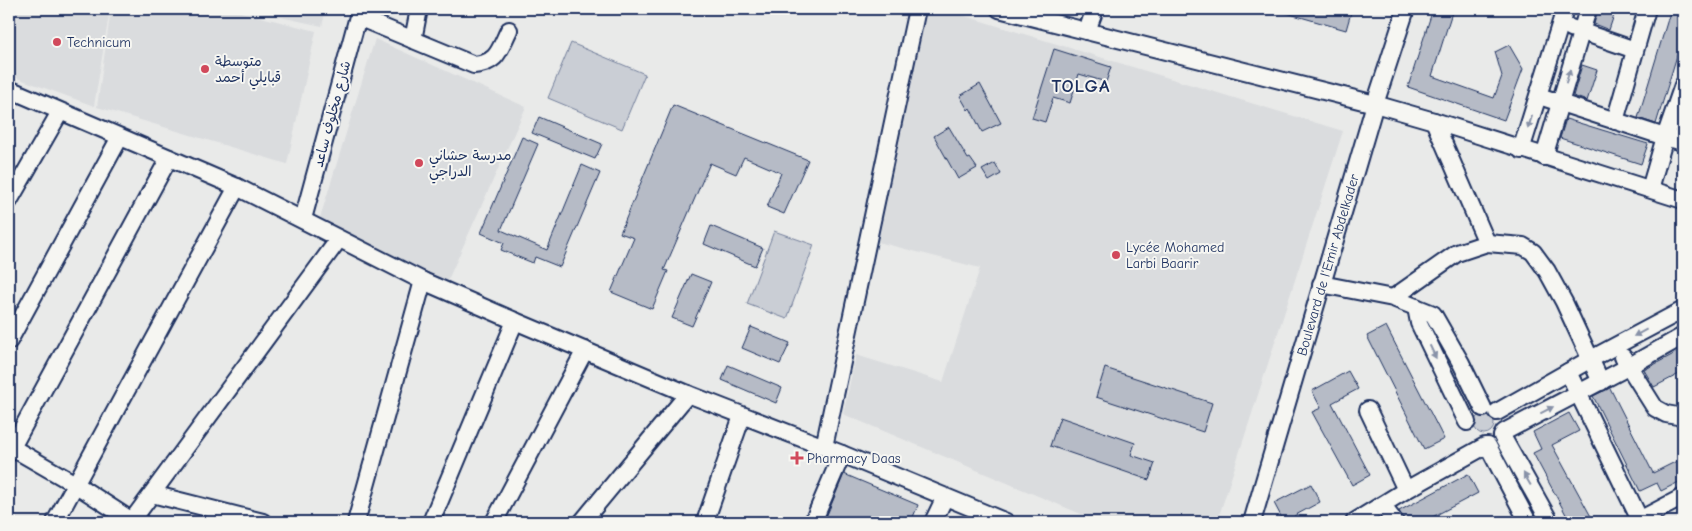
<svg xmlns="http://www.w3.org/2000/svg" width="1692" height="531" viewBox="0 0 1692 531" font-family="'Comic Neue','Playpen Sans Arabic',sans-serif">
<rect width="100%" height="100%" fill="#e9eae9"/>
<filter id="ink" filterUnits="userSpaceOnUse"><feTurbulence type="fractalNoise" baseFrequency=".02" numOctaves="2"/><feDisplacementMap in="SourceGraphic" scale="10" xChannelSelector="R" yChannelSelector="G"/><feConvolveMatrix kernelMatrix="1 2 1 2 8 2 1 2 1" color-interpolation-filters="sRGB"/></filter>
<g filter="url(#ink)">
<!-- built -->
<g fill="#dadcde">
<polygon points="9,9 110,9 94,106 9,75"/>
<polygon points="111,9 229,9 316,31 287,164 97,107"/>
<polygon points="243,9 326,9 322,26"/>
<polygon points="927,9 942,9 1343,131 1217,522 1100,522 843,414 856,355 943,382 980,268 878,242"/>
<polygon points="375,39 526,107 447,282 320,218"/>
</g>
<!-- green -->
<g fill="#caced5" stroke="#727e9a">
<polygon points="571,43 645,74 622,129 548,98"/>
<polygon points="774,231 814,245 787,319 747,304"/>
<circle cx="1484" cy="424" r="10"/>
</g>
<!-- building -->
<g fill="#b6bbc6" stroke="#1b2f5e">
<polygon points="1283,9 1352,9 1346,30 1283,12"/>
<polygon points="1433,9 1453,9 1432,76 1494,98 1502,76 1495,52 1509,45 1523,69 1504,120 1408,87"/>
<polygon points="1598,9 1616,9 1609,30 1594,24"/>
<polygon points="1671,9 1683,9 1683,36 1656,124 1638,118"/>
<polygon points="1054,49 1111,67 1106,82 1079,74 1070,103 1053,98 1045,122 1032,118"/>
<polygon points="1582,65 1597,70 1587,101 1573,96"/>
<polygon points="980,84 1001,123 982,132 970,108 968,110 960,96"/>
<polygon points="673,105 808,160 784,214 767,207 781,173 744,157 736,174 710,163 664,270 668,271 652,309 611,292 634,238 620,233"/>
<polygon points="539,117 602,144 595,159 532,133"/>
<polygon points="1566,119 1648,144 1641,164 1560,138"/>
<polygon points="949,127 968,159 970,158 977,168 958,179 934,136"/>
<polygon points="522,137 538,144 501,230 547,250 582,165 600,173 560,267 535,257 533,263 501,250 504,243 481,233"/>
<polygon points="995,163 1001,174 989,181 982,170"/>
<polygon points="711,226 763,248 755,266 704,244"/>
<polygon points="691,274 711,282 692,326 672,318"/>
<polygon points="1386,326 1444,439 1424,449 1367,336"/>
<polygon points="751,327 790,343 780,364 742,348"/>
<polygon points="1683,349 1683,372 1654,387 1644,370"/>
<polygon points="728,365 782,388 776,403 722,380"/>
<polygon points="1105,368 1212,403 1203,432 1096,397"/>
<polygon points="1348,371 1358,389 1332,403 1370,475 1352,485 1312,412 1321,408 1312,391"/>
<polygon points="1610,388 1653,473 1683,458 1683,480 1661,491 1657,483 1640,491 1593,396"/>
<polygon points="1569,413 1579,431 1552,445 1594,522 1570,522 1533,453 1541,449 1533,432"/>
<polygon points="1060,417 1135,443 1131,455 1155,463 1149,480 1050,446"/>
<polygon points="844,474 918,505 911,522 824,522"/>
<polygon points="1468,474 1478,493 1423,522 1405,522 1399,511"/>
<polygon points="1311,484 1320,502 1294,516 1297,522 1284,522 1274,503"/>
</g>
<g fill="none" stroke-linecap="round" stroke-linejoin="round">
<defs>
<g id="minor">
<polyline points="999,9 1375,104 1434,121 1683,200"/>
<path d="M358 17 474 65C498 63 499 50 509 30"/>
<polyline points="1571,28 1635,50"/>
<polyline points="1087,31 1095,9"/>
<polyline points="413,40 419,9"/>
<polyline points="9,89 237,187 423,281 515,321 688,394 842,454 1006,522"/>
<polyline points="1539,96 1665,137 1683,142"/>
<polyline points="1434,121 1487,243"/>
<polyline points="1615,121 1647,9"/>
<polyline points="1521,150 1565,9"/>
<polyline points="1544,157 1588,9"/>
<polyline points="1650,189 1665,137 1683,85"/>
<polyline points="9,201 60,112"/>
<polyline points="303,219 360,9"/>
<polyline points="1321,284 1393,298 1433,314 1461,363 1483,408"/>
<polyline points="1393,298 1457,253 1487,243 1523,246 1533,252 1547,271 1564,302 1601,382"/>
<polyline points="1416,307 1419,323 1467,422"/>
<polyline points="9,341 120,137"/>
<polyline points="1623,357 1655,408 1666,414 1683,417"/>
<polyline points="1568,372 1641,522"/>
<polyline points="1368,410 1406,490"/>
<polyline points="1497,412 1589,360 1683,310"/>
<polyline points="1504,432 1628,367 1683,336"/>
<polyline points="1502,436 1550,522"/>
<polyline points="9,446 75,484 132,521"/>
<polyline points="1488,446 1528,522"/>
<polyline points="824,447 917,9"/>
<polyline points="9,453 169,158"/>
<polyline points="152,494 263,522"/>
<polyline points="1382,505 1395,522"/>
<polyline points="1639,520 1683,497"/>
<polyline points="55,522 237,187"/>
<polyline points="131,522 339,239"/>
<polyline points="356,522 423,281"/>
<polyline points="431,522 515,321"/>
<polyline points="494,522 585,350"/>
<polyline points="582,522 688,394"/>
<polyline points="705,522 742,416"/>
<polyline points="813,522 842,454"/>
<polyline points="933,522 945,497"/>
<path id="s1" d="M1252 522 1375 104 1406 9"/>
<polyline points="1354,522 1406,490 1485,446"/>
</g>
</defs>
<!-- minor casing -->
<use href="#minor" stroke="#1b2f5e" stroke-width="20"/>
<!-- minor -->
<use href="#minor" stroke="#f6f6f2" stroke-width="16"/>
</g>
<!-- one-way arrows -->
<defs><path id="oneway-solid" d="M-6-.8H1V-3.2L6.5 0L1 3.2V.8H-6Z" transform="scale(1.25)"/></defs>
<g fill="#8892a8">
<use href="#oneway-solid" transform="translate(1568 76) rotate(-73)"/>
<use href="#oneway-solid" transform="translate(1530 122) rotate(108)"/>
<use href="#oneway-solid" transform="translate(1640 333) rotate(152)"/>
<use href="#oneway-solid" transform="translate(1433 352) rotate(64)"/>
<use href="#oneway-solid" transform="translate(1547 410) rotate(-27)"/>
<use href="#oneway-solid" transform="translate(1527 479) rotate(-120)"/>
</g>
</g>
<!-- markers -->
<g fill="#d1495b" stroke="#f6f6f2" stroke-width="2">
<circle cx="57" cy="42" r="5"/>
<circle cx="205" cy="69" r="5"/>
<circle cx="419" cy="163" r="5"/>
<circle cx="1116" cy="255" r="5"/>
<path d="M794.5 450.5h5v5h5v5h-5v5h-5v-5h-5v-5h5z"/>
</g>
<g text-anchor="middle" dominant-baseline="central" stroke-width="4" stroke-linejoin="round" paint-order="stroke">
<!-- poi labels -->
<g font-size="14" fill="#1b2f5e" stroke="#f6f6f2" text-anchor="start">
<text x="67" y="42">Technicum</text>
<text x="215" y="61">متوسطة<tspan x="215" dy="16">قبايلي أحمد</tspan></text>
<text x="429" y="155">مدرسة حشاني<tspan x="429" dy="16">الدراجي</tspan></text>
<text x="1126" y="247">Lycée Mohamed<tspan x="1126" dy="16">Larbi Baarir</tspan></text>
<text x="807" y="458">Pharmacy Daas</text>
</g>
<!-- street labels -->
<g font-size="14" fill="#1b2f5e" stroke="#f6f6f2">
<text transform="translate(332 114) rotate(-75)">شارع مخلوف ساعد</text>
<text stroke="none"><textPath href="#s1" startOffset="268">Boulevard de l'Emir Abdelkader</textPath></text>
</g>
<!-- district labels -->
<g font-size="19" font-weight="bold" letter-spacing="1" fill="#1b2f5e" stroke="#f6f6f2">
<text x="1081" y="86">TOLGA</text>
</g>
</g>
<!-- margin -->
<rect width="1692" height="531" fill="none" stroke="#f6f6f2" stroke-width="30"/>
<rect x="15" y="15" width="1662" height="501" fill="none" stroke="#1b2f5e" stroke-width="2" filter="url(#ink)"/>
</svg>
